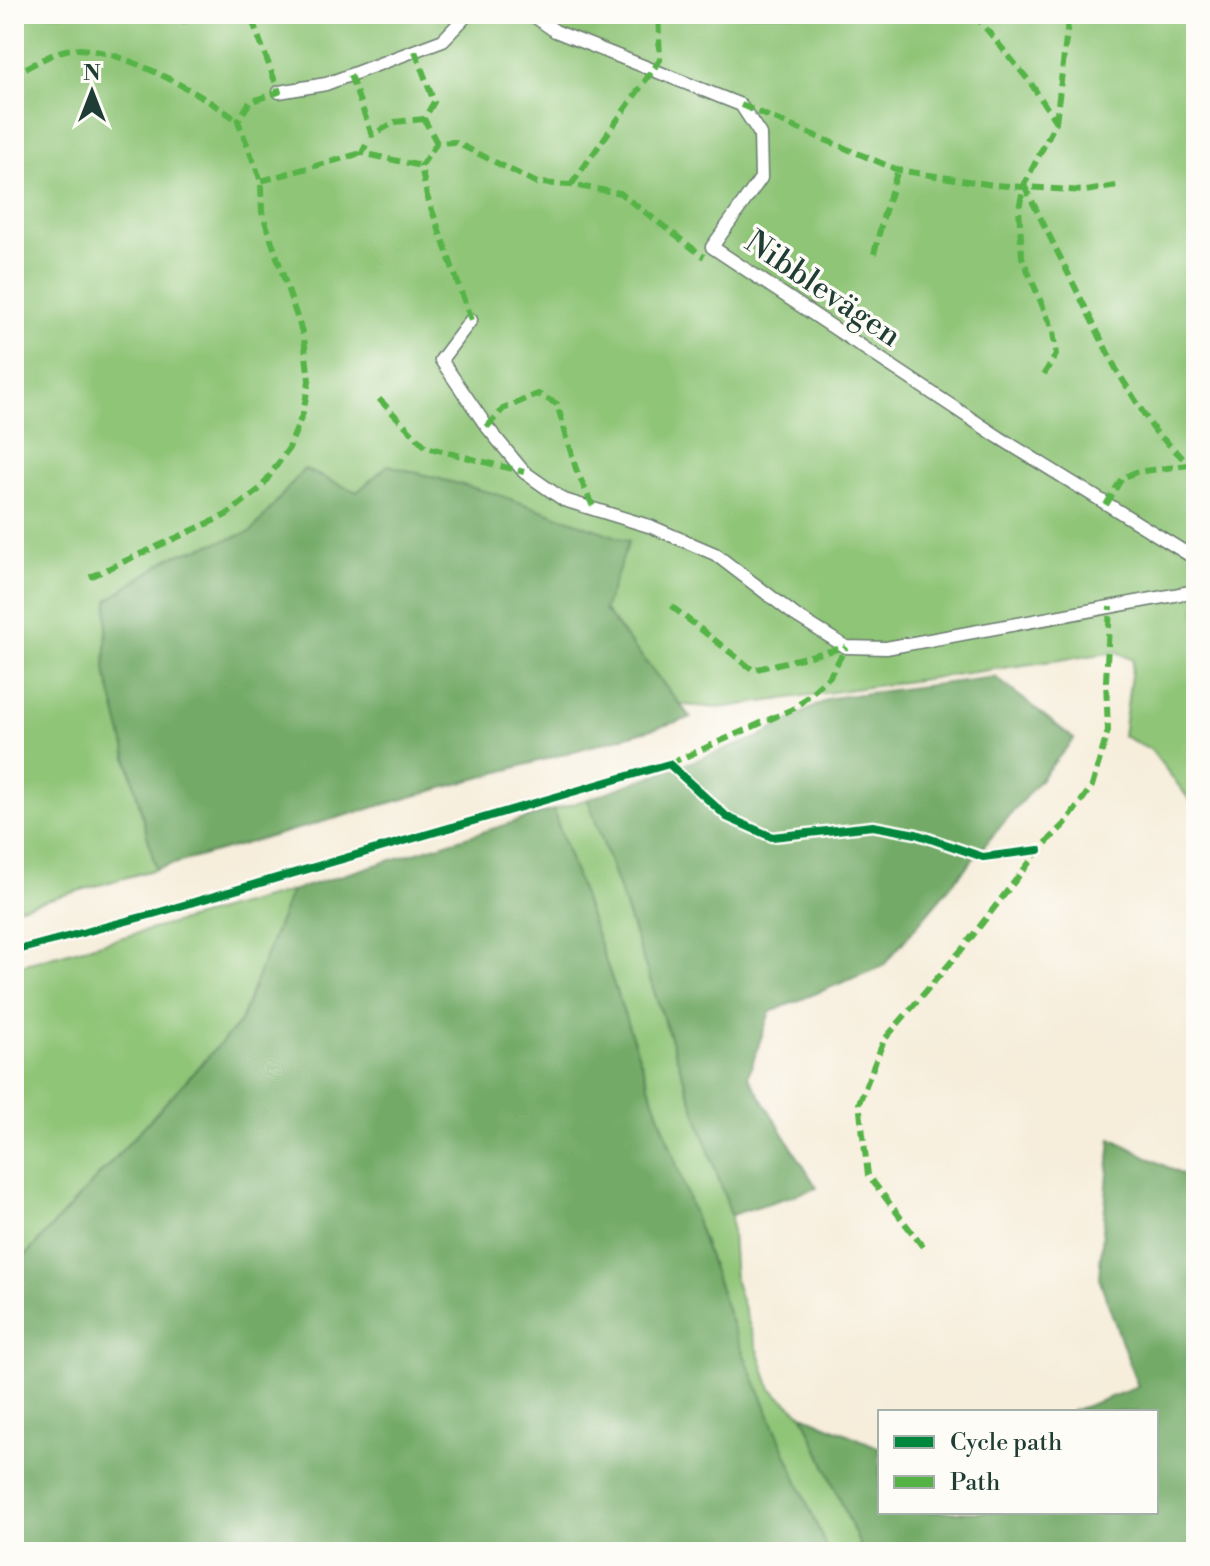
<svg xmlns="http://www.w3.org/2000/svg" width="1210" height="1566" viewBox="0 0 1210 1566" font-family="'Libre Bodoni',serif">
<rect width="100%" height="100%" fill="#fdfcf7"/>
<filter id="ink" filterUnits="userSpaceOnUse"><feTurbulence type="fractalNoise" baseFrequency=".0125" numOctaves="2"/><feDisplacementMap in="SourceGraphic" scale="16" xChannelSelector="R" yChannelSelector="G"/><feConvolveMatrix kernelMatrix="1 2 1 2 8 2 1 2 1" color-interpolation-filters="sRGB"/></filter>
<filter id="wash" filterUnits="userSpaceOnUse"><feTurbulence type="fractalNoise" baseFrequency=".006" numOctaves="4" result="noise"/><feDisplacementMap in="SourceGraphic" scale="32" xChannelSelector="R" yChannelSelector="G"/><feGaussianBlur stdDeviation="1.8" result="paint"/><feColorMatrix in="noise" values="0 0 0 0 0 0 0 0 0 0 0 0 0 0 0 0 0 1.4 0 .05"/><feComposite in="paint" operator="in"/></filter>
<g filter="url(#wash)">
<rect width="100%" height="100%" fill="#f6edda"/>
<!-- green -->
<g fill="#8fc577" stroke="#578156" stroke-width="2">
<polygon points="14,14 1196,14 1196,808 1150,749 1123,736 1133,660 1117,652 719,708 592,697 278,815 126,754 156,869 14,909"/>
<polygon points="588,799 731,1215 735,1282 771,1389 803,1415 863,1552 828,1552 738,1341 553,810"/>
<polygon points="291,891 240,1022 14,1268 14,967"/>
</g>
<!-- forest -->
<g fill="#73aa68" stroke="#49744e" stroke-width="2">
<polygon points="388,465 496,494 629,541 604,610 691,718 156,869 105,669 108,600 171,557 251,532 304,469 357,492"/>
<polygon points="995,677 1074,739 883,966 770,1012 748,1076 817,1188 731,1215 588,799 757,738 830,698"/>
<polygon points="553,810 738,1341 828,1552 14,1552 14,1268 240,1022 291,891"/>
<polygon points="1111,1138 1196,1182 1196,1552 863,1552 803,1415 880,1448 880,1512 1156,1512 1156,1412 1070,1412 1138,1387 1099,1278"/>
</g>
</g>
<g filter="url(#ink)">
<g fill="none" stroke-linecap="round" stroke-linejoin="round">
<defs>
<g id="lane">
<polyline points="531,14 555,31 741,105 760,134 761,178 712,247 1000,438 1196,559"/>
<polyline points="279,92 326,84 443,40 468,14"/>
<polyline points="471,320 441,360 487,427 524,472 564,500 652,527 715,554 795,615 846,647 886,648 1196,591"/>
</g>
</defs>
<!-- lane casing -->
<use href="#lane" stroke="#6a7b6e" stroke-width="15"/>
<!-- lane -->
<use href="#lane" stroke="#fff" stroke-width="12"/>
<!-- quiet -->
<g stroke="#55b346" stroke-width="6" stroke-dasharray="12 6" stroke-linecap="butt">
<polyline points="164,14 182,21 218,14"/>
<polyline points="974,14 1030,82 1056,122 1024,185 1019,208 1022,257 1053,331 1056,355 1044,374"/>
<polyline points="415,51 434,102 424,119 437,143"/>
<path d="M26 68C39 62 53 53 66 50 111 41 203 95 238 121"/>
<polyline points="350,75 372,135 395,122 424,119"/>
<polyline points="741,105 898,170 993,185 1086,191 1122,185"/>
<polyline points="1056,122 1069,14"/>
<polyline points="366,145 362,153 421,166"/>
<polyline points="261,181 362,153"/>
<polyline points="571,185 660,60 658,14"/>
<polyline points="1024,185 1116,369 1154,430 1196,471"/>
<polyline points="874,254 884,214 898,170"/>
<polyline points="471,320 427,196 421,166 437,143 455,142 537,183 571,185 620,193 704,257"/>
<polyline points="379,399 426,447 524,472"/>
<polyline points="487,427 503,409 538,394 557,404 576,469 594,509"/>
<polyline points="1106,505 1122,478 1136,472 1189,465"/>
<polyline points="90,577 226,515 261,488 289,448 303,413 309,381 304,338 262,212 261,181 238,121 250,102 279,92 250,14"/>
<polyline points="671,606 753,670 846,647"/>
<polyline points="669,764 795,708 830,676 846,647"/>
<polyline points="923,1247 868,1175 859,1103 884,1040 963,948 1039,850 1065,824 1092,786 1108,731 1106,681 1110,607"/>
</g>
<defs>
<polyline id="cycleway" points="14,951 153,914 669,764 727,817 772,837 873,826 916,834 983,857 1039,850"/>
</defs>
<!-- cycleway casing -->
<use href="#cycleway" stroke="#fdfcf7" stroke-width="13"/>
<!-- cycleway -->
<use href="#cycleway" stroke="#00873e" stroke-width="8"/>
</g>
</g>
<g text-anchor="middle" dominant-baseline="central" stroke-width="7" stroke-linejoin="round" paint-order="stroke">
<!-- street labels -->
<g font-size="32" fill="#1f3d34" stroke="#fdfcf7">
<text transform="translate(823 289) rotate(34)">Nibblevägen</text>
</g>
</g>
<!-- margin -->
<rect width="1210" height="1566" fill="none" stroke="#fdfcf7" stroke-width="48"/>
<!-- legend -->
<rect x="878" y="1410" width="280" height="104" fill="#fdfcf7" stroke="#a4b0a9" stroke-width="2"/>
<rect x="894" y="1436" width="40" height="12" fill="#00873e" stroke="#a4b0a9" stroke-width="2"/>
<text x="950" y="1450" font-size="24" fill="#1f3d34">Cycle path</text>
<rect x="894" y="1476" width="40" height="12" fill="#55b346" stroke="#a4b0a9" stroke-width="2"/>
<text x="950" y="1490" font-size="24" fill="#1f3d34">Path</text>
<!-- north arrow -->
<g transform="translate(92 92)" stroke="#fdfcf7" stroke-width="6" paint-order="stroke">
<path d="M0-6L14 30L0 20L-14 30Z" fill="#1f3d34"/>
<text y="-12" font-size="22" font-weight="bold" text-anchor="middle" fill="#1f3d34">N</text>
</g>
</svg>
